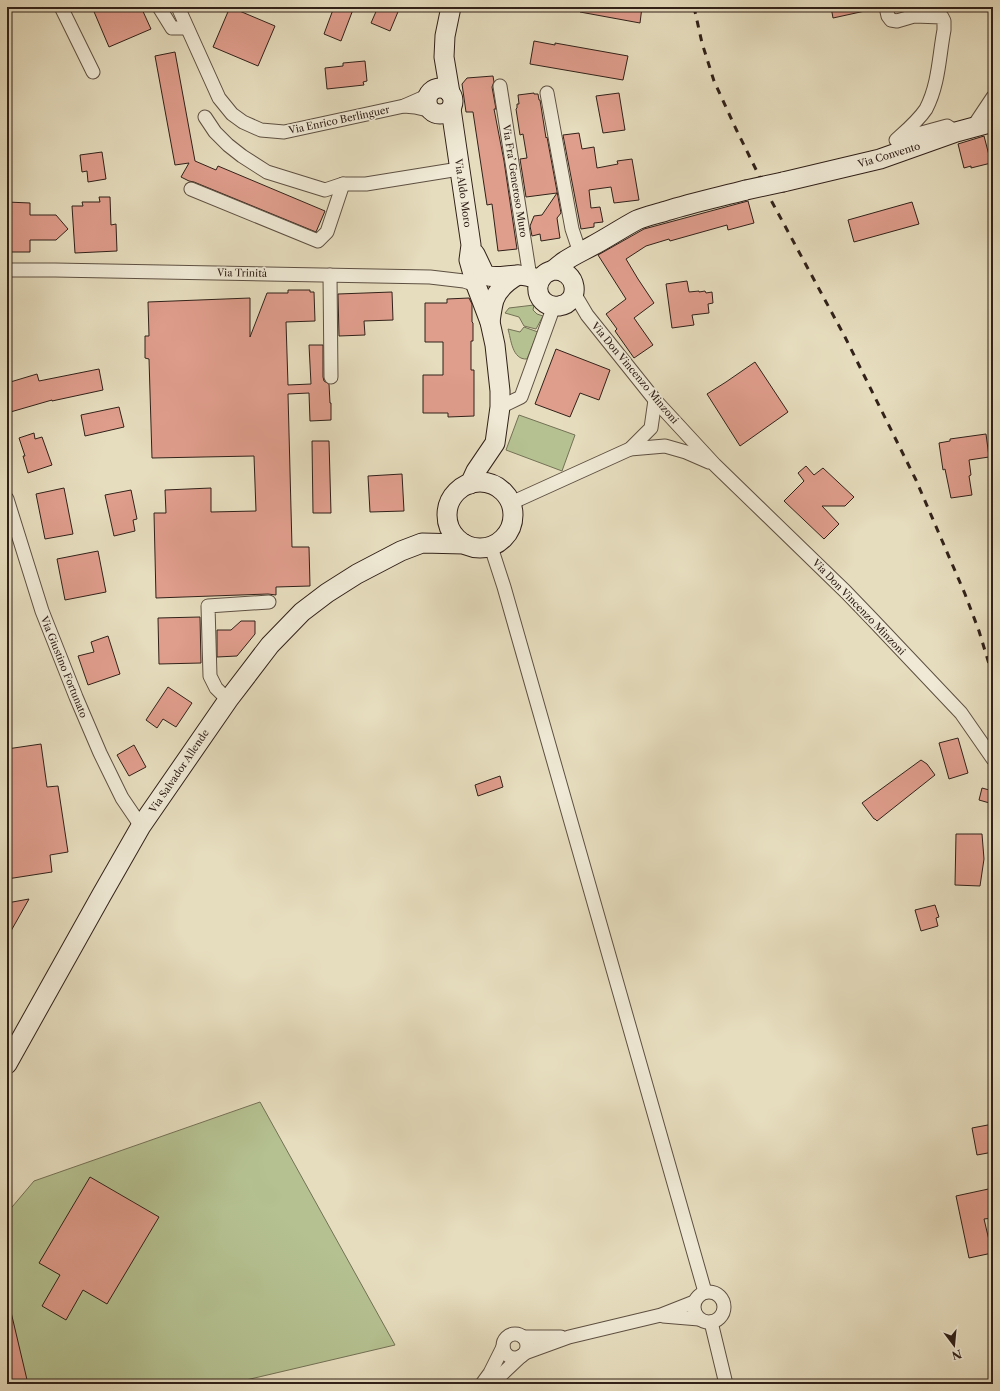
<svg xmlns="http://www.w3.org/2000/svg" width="1000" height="1391" viewBox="0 0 1000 1391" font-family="'Libre Caslon Text',serif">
<rect width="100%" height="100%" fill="#e6ddbe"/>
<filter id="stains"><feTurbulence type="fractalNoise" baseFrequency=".005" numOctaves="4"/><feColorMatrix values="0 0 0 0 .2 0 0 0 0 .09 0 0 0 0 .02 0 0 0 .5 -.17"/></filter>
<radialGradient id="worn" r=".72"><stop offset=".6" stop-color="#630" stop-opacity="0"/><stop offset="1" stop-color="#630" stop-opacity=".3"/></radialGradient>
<!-- green -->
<g fill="#b5c191" stroke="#737155">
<polygon points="534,305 533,310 537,314 543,316 536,329 524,326 519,317 505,313 509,308"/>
<path d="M524 327 538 332 527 359C512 360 511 339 508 329L520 332Z"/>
<polygon points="519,415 575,435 562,471 506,450"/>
<polygon points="260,1102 395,1345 229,1384 9,1384 7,1376 7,1213 34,1181"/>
</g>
<!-- building -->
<g fill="#df9d8c" stroke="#312119">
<polygon points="92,7 141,7 151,29 109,47"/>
<polygon points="230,7 275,26 258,66 213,47"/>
<polygon points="334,7 354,7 341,41 324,34"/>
<polygon points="378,7 400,7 390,31 371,23"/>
<polygon points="580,7 642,7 640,23 580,12"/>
<polygon points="831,7 864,7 865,11 833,18"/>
<polygon points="534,41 555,45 555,43 628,56 623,80 530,64"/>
<polygon points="175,52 195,161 216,170 218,166 325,211 316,232 194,182 189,181 181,177 189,163 175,165 155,56"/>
<polygon points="365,61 367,81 363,82 364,85 327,89 325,68 343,66 343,63"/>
<polygon points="493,76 494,82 492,87 496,109 494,109 504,161 517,249 498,251 492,204 487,205 473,112 466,112 462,84 467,78"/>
<polygon points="534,93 534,94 538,94 539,100 540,100 546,138 547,137 561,213 557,218 560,238 541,241 540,234 532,236 530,226 534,216 542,215 557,193 526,197 520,159 527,158 523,134 520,135 516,109 517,108 517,104 519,104 518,95"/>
<polygon points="619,93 625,130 603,133 596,96"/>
<polygon points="579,133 582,149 594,147 597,168 618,164 617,161 632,159 639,200 614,203 611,187 589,190 591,208 600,207 603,222 594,223 594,227 581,229 563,135"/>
<polygon points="984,136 991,163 971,168 971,166 964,168 958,144"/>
<polygon points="102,152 106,179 88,182 87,171 82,172 80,155"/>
<polygon points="99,197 110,197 111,225 116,224 117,251 75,253 72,206 83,206 82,202 100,202"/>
<polygon points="748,201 754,223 728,230 727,225 670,241 669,239 646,246 626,259 638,279 654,303 634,318 653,345 634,358 615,331 617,329 606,314 626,299 598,255 644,229"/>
<polygon points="7,202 30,203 30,215 56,215 68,229 56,240 30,240 30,252 7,252"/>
<polygon points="912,202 919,224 854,242 848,220"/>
<polygon points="687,281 689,292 699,291 699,292 705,291 706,293 712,292 713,303 708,304 709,313 692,315 694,325 672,328 666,284"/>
<polygon points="288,290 310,290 310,292 314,292 315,321 286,322 288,385 311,384 309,345 323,345 323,377 324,381 329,384 330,403 331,403 331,420 310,421 309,393 288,394 292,547 309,547 310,586 276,587 276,595 268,594 156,598 154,513 166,513 165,490 211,488 211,512 256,511 254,456 152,458 149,359 145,358 145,336 149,336 148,302 250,298 250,337 267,293 288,293"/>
<polygon points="392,292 393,320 364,321 365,335 339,336 338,294"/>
<polygon points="469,298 472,304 472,322 473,323 473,341 471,341 471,370 474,370 474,416 448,417 448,413 423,413 423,375 443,375 443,342 425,342 425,303 447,303 447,299"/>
<polygon points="556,349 610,370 599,400 580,393 570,417 535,404"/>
<polygon points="755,362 788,412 740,446 707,394 726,382"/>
<polygon points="99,369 103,390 52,401 52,400 7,413 7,383 37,374 39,381"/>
<polygon points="119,407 124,427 85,436 81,415"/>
<polygon points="34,433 35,439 42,437 52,465 28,473 23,456 25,456 19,438"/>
<polygon points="986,434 989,457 969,460 971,475 969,476 972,495 951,498 945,469 943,470 939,443 950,441 950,439"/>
<polygon points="312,441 329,441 331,513 313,513"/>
<polygon points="806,466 814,475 823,468 854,497 845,506 822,506 839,524 824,539 784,501 804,481 798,473"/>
<polygon points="402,474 404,511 370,512 368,476"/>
<polygon points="64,488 73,534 45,539 36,494"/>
<polygon points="131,490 137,519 133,520 135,531 114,536 105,495"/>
<polygon points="98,551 106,592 65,600 57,559"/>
<polygon points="200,617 201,663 159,664 158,618"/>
<polygon points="241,621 255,621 255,634 237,656 217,657 217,630 231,630"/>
<polygon points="108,636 120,674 88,685 78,656 94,652 91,642"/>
<polygon points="168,687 192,703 176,727 163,719 157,728 146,720"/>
<polygon points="958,738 968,773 949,779 939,743"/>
<polygon points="41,744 47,787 58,786 68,852 50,855 52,872 7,879 7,749"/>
<polygon points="134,745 146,767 129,776 117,755"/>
<polygon points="921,760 927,764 935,775 877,821 875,819 874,819 862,803"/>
<polygon points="500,776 503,787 478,796 475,785"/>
<polygon points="982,788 993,791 993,804 979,800"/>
<polygon points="956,834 982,834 984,859 980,886 955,885"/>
<polygon points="29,899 7,938 7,903"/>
<polygon points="935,905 939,917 936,918 938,926 921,931 915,910"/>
<polygon points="993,1124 993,1152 977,1155 972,1128"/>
<polygon points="90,1177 159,1217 107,1304 83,1290 66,1320 42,1306 60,1275 39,1263"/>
<polygon points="993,1188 993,1218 984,1219 992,1253 969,1258 956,1196"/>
<polygon points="7,1312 11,1312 28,1384 13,1384 7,1362"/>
</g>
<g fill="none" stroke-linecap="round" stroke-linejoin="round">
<defs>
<g id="street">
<polyline points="61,7 93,72"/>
<polyline points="159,7 172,28 187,28"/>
<polyline points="178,7 219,98 232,114 243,122 261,130 284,132 404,106 429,95"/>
<path d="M886 7 888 16 891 20 897 21 914 16 942 17 944 21V30C939 56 939 84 926 109 918 121 906 131 896 140L947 126 950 128"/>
<polyline points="500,86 530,277"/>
<polyline points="547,93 572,229 580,253"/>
<polyline points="404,106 415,107 432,111"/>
<polyline points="205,117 215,132 228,145 242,156 267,172 325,190 343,184 366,184 459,169"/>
<polyline points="973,127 993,97"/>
<polyline points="191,189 318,241 327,232 343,184"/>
<polyline points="7,270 55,270 430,277 464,281 476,285"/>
<polyline points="330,275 331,377"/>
<polyline points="574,293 587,315 655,400 715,465 846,592 872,619 961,713 993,759"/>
<polyline points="500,407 521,397 554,306"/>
<polyline points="630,449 665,446 686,452 709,462"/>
<polyline points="7,499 42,611 76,697 100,753 122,798 141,826"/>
<polyline points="511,503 630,449 651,428 655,400"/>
<polyline points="491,547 504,587 705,1292"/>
<polyline points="228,700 216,688 210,676 208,606 269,602"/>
<circle cx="709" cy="1307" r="15"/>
<polyline points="663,1316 699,1319"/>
<polyline points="711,1322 726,1384"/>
<circle cx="515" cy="1346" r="12"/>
<polyline points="523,1337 561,1337"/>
<polyline points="525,1353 569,1337 661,1315 694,1302"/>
<polyline points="482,1384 490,1373 503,1347"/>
<polyline points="489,1384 501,1375 521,1356"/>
</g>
<g id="secondary">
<circle cx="440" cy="101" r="13"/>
<polyline points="450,93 444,57 445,36 451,7"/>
<polyline points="451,109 471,245 469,260 476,285 490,322 495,345 500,391 500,407 495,443 476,471 470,484"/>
<polyline points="783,182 880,159 956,132 993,122"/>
<path d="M475 254 485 275C496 279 506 275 518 275 525 275 533 278 540 279"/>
<path d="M553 270C578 269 582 303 559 306 553 307 547 305 543 301 536 294 536 283 543 276 546 272 549 272 553 270 557 268 561 263 565 261 574 255 583 251 592 246 607 238 622 228 637 220 646 216 657 214 666 211 692 203 719 197 746 190"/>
<path d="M490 322C491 315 492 307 494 300 498 289 509 280 518 275"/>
<circle cx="480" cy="515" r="33"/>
<polyline points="7,1064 101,896 141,826 228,700 270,645 302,612 327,593 357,574 401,551 422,543 464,544"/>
</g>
</defs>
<!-- street casing -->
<use href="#street" stroke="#5e5042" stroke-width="15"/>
<!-- secondary casing -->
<use href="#secondary" stroke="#312119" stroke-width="21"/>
<!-- street -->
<use href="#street" stroke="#efe9d5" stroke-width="13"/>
<!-- secondary -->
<use href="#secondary" stroke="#efe9d5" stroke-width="19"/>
<!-- rail -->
<polyline stroke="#312119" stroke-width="3" stroke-dasharray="7 7" stroke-linecap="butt" points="694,7 702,43 714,81 736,129 772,202 845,337 916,480 965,594 979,631 993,677"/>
<defs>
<polyline id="secondary-bridge" points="746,190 783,182"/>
</defs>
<!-- secondary-bridge casing -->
<use href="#secondary-bridge" stroke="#312119" stroke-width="21" stroke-linecap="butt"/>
<!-- secondary-bridge -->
<use href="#secondary-bridge" stroke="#efe9d5" stroke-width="19"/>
</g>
<g text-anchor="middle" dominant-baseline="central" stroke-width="3.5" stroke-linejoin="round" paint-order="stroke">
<!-- street labels -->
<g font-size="10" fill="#312119" stroke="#efe9d5">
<text transform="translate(339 120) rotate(-12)">Via Enrico Berlinguer</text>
<text transform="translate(889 155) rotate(-17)">Via Convento</text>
<text transform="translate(515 181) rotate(81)">Via Fra’ Generoso Muro</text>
<text transform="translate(463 193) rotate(82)">Via Aldo Moro</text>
<text transform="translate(242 273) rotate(1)">Via Trinità</text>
<text transform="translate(635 373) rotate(50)">Via Don Vincenzo Minzoni</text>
<text transform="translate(859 607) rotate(46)">Via Don Vincenzo Minzoni</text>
<text transform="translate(64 667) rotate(68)">Via Giustino Fortunato</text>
<text transform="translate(179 771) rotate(-56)">Via Salvador Allende</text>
</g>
</g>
<!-- margin -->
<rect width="1000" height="1391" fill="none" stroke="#e6ddbe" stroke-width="24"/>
<rect x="8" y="8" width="984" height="1375" fill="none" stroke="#312119" stroke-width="2"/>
<rect x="12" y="12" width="976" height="1367" fill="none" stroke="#312119"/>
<!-- north arrow -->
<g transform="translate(954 1345) rotate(164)" stroke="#efe9d5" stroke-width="3" paint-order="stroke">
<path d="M0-3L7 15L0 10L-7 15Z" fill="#312119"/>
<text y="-6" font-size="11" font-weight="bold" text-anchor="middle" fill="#312119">N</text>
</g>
<rect width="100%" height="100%" filter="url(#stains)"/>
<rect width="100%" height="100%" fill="url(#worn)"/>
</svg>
